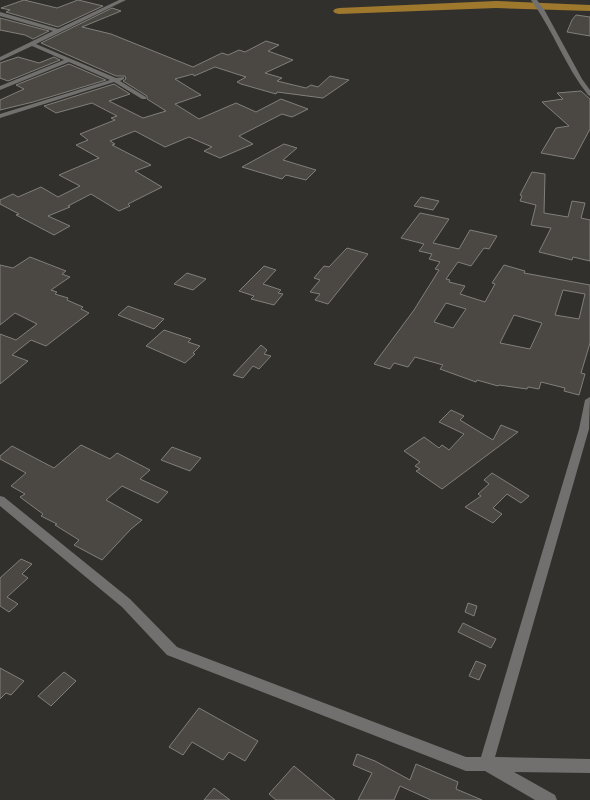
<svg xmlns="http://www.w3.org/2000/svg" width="590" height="800" viewBox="0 0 590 800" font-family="'Open Sans',sans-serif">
<rect width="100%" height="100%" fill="#32302c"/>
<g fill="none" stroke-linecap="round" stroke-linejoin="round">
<!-- river -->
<polygon fill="#9d782d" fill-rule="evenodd" points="496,1 590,5 590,11 496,8 339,14 335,13 333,11 335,9 339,8"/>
</g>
<!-- building -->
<g fill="#4b4844" stroke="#817f7a" fill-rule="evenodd">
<polygon points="24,0 57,8 78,0 103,6 58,27 6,12 10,10 1,8"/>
<polygon points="112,8 121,11 82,27 111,34 193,67 222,53 228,55 239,50 245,52 266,41 279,45 268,51 293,60 265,73 282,78 277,81 306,88 311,85 318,87 330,76 349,80 323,98 277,92 276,94 241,84 237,82 246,77 215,67 194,76 193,74 175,79 201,95 175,104 199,119 236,103 256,112 281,99 308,109 292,117 282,114 239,136 253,144 220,158 204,151 212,147 189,137 165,147 135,131 110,141 115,144 112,145 151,165 135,171 162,187 128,204 130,206 119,211 91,194 68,206 70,207 48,216 70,226 54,235 16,215 19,214 0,204 0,200 13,194 18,197 41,187 58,197 80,186 59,175 99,158 76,145 88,140 80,134 115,120 111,118 117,116 92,103 56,113 44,106 114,84 130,94 109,101 143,118 166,111 147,99 147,96 123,81 126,79 125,76 116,76 41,43"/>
<polygon points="576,15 590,17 590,36 567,32 572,20"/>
<polygon points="0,18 49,31 33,39 25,35 0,30"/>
<polygon points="18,57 39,63 54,57 60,60 8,81 0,78 0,63"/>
<polygon points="69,64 106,80 33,102 0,110 0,100 24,89 16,85"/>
<polygon points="581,91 590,99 590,129 574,159 541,153 556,128 569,126 542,102 563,99 557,93"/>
<polygon points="284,144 297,148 283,160 316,170 306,180 286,175 282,179 242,167"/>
<polygon points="532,172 545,174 544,213 568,217 572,201 585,203 581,218 590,220 590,261 573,257 572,260 539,252 551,228 531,225 536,205 520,201 522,196 520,195"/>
<polygon points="421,197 439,201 433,210 414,206"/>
<path d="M420 213 449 219 433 243 459 249 470 230 497 236 489 249 484 248 471 266 458 262 446 279 450 280 449 282 465 286 460 294 485 302 495 284 492 283 504 265 525 271 524 273 590 285V343L581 373 585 374 579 395 564 391 565 388 541 382 539 389 528 387 527 389 499 385 498 386 477 380 476 382 440 369 443 365 415 357 408 367 394 363 390 369 374 364 414 310 439 270 435 269 440 262 429 259 432 254 419 251 424 244 401 238ZM563 290 585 294 579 319 555 315ZM446 303 466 309 453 328 434 322ZM514 315 542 323 530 349 500 343Z"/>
<polygon points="347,248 368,254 328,304 315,300 320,294 310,292 320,280 314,278 324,266 329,267"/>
<polygon points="30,257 66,271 62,274 70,277 51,290 57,292 55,294 68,298 67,300 83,307 81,309 89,313 46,346 31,340 12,355 28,361 0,384 0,334 16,340 37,324 15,313 0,325 0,265 13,268"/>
<polygon points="264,266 276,270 263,284 281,290 278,293 283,294 274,305 251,299 254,296 239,291"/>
<polygon points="187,273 206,279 193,290 174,284"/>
<polygon points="128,306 164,319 154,329 118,315"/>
<polygon points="164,330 191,339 188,342 200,346 193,353 195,354 185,363 146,346"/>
<polygon points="261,345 267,350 264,354 271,356 259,369 253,366 243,378 233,375"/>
<polygon points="451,410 464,416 460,420 493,440 501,425 518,432 442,489 416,471 420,469 415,466 420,462 404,451 424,437 439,448 442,445 449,450 464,434 439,422"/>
<polygon points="81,445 110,459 117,453 150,470 140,479 168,492 158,503 122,486 106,500 142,520 131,529 102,560 74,545 79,540 55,525 57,524 41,516 43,514 20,497 25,494 11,486 26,473 0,459 0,456 12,446 54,468"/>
<polygon points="172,447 201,458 190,471 161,460"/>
<polygon points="492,473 529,496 521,503 507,494 493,508 502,514 493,523 465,507 481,496 478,494 489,484 484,480"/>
<polygon points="21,559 32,564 22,574 28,578 7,597 18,604 9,612 0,606 0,578"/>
<polygon points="468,603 477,606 474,616 465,612"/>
<polygon points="463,623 496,639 491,648 458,632"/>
<polygon points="476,661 486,665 479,680 469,676"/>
<polygon points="0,668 24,681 11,695 6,693 0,699"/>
<polygon points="64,672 76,681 51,706 38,696"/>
<polygon points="199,708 258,741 245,761 229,752 223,760 192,742 183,755 169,747"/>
<polygon points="357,754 375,761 410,780 416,764 458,782 456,789 482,800 431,800 400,786 394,800 358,800 372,773 353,765"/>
<polygon points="294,766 335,800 276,800 269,794"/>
<polygon points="214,788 230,800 204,800"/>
</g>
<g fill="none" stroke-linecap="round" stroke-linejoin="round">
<!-- minor -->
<g fill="#71706e" fill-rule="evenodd">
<polygon points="119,0 126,0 36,44 116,78 124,77 124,79 120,81 146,97 146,99 142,99 114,82 0,118 0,114 110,80 69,62 0,90 0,86 64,60 32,46 0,61 0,57 53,31 0,16 0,12 58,29"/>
<path d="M531 0H537L545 11 582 79 590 90V96L588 95C565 66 553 30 531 0Z"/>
<polygon points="590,397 589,429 495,757 590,759 590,773 514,772 555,795 557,800 535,800 485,771 466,771 167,655 122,607 0,506 0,496 4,497 130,599 177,647 466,757 481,757 579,429 585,400"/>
</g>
</g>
</svg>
